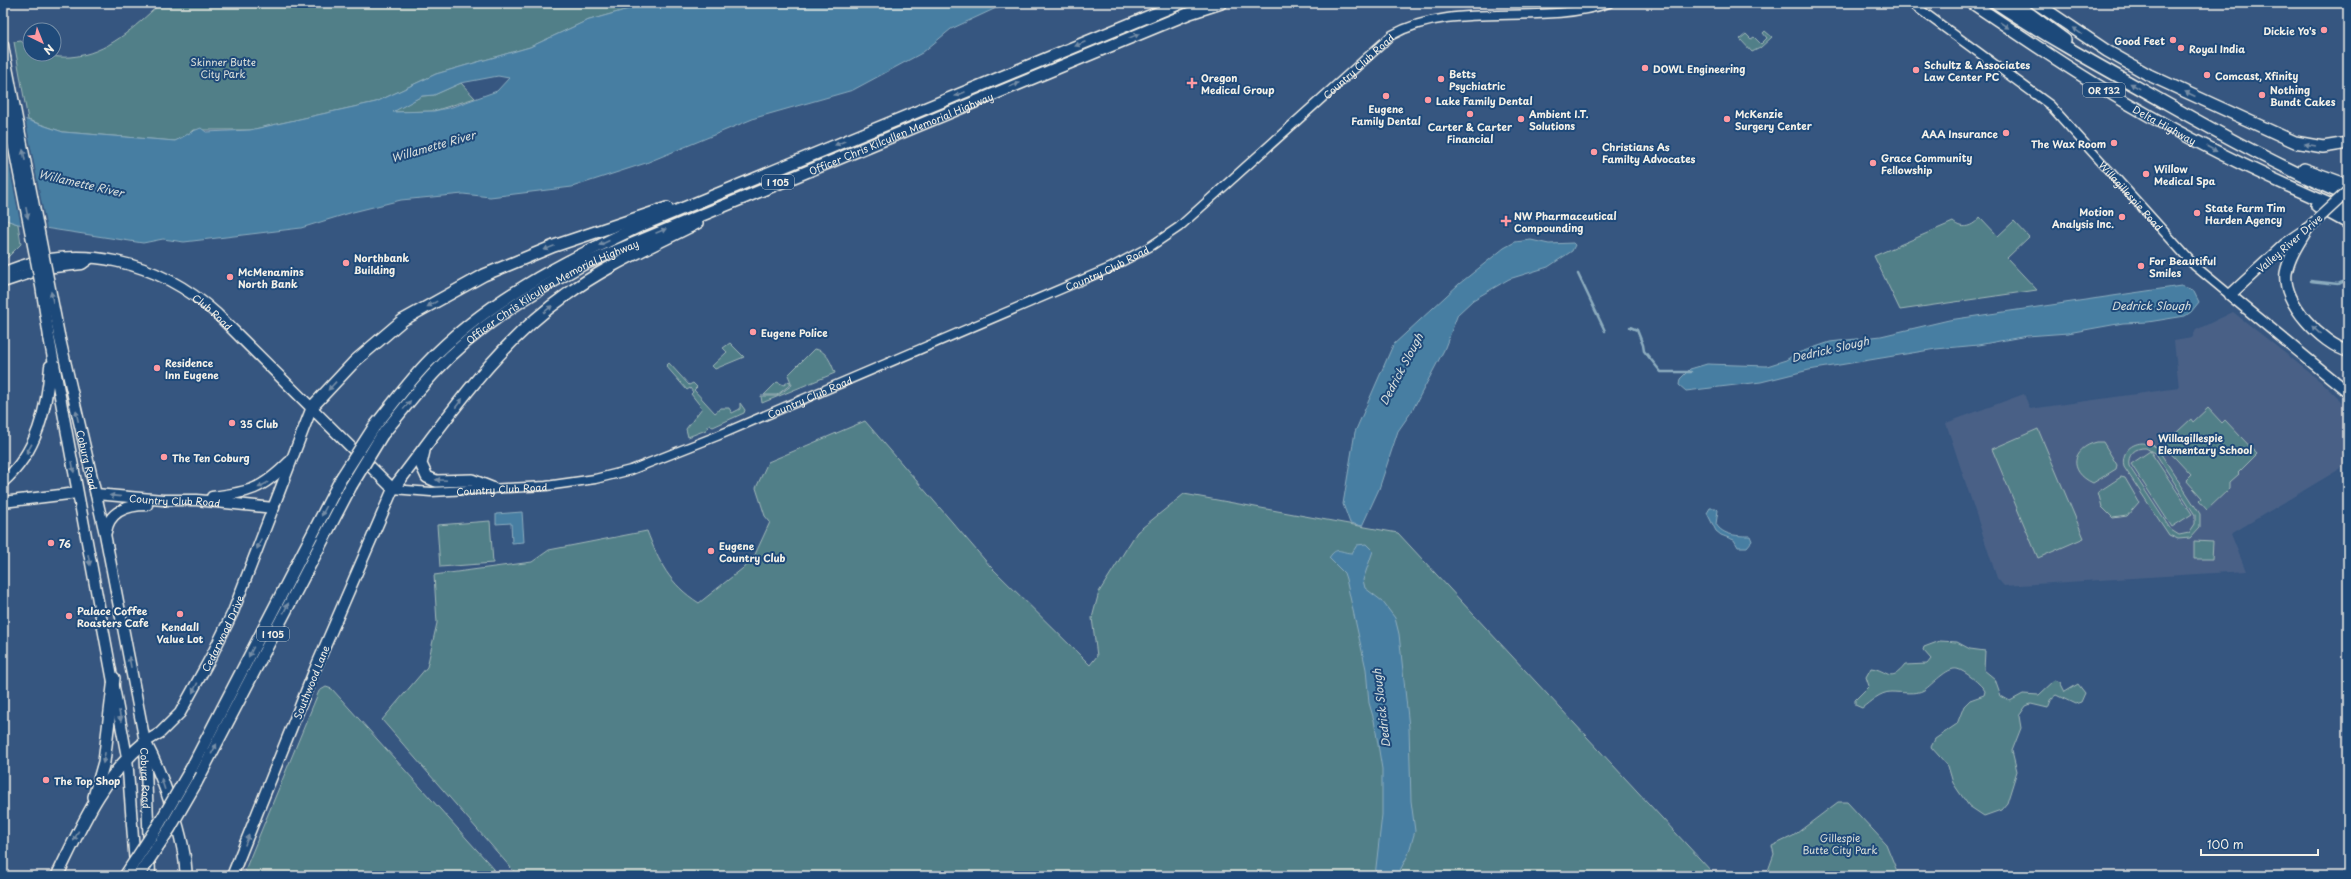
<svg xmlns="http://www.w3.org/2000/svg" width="2351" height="879" viewBox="0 0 2351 879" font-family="'Playpen Sans',sans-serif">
<rect width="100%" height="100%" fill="#365680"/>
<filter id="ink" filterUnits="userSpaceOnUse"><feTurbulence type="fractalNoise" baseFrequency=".025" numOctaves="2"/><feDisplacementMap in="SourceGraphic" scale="8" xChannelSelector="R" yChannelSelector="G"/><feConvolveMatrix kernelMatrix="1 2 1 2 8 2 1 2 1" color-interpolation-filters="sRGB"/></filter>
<g filter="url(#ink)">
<!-- built -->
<polygon fill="#496186" points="2233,312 2320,381 2348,408 2348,464 2231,534 2246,571 2004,586 1997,578 1946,423 2024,394 2030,409 2179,388 2174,341 2192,338 2196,330"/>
<!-- green -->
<g fill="#517f88" stroke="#a2b8b8" fill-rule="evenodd">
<path d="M161 3H650L586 21 530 47 436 74 376 102 250 130H193L185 137 175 141 63 132 28 120 14 42 21 41 30 49V54C44 54 56 58 70 57 108 54 134 27 161 3Z"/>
<polygon points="1765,31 1772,37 1760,48 1752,52 1740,39 1746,34 1751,39 1754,37 1761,44 1767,38 1763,33"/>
<polygon points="461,83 475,98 434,111 392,112 422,96 434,95"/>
<path d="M1980 217 1998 236 2014 221 2029 237 2007 258 2037 290 1900 310 1874 256 1953 222C1962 230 1973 227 1980 217Z"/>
<polygon points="3,219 18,224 21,244 3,262"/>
<polygon points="730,343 744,357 715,369 712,366 727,352 723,348"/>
<path d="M814 349C827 350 831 363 835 373L762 403 761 396H777L792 385 788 375Z"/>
<polygon points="669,363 689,385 693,383 697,387 694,390 715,413 721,408 729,408 732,413 740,409 740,403 745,410 744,413 713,427 709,425 706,430 688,437 686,429 702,408 691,394 693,392 690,388 687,390 666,366"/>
<polygon points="789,381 791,384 777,395 764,395 777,382 784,385"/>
<polygon points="2208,408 2222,423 2225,420 2257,454 2238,473 2239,474 2230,482 2230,488 2207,510 2199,501 2202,498 2186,480 2191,475 2163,445 2191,419 2193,422"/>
<path d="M865 421 990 566 1090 665 1097 656 1092 618 1099 592 1137 532 1184 494 1398 533 1712 872 1707 876H518L382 720 427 667 437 623 434 575 532 562 549 550 647 531C659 562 669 584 699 603L752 561 770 522 765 516 756 488 768 462Z"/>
<polygon points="2038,429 2084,538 2038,558 1992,449"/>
<path d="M2097 442H2103L2117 465 2116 469 2093 483C2068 472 2071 448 2097 442Z"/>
<path d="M2142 443 2153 445 2159 451 2200 514V527L2190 538 2178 539 2169 535 2124 467C2121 454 2129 444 2142 443ZM2146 448 2156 454 2195 515V524L2189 533 2179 535 2171 530 2129 466C2127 455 2135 447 2146 448Z"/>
<polygon points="2150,451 2192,514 2172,527 2131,464"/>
<polygon points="2121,477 2125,478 2139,502 2127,516 2113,518 2102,507 2098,492"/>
<polygon points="490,521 493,563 440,567 437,525"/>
<polygon points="2194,541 2213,542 2212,559 2194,559"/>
<path d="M1940 641 1957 642 1970 649 1985 651 1984 670 1995 679 2001 696 2010 701 2023 694 2039 695 2055 680 2060 682 2065 692 2078 684 2085 693 2081 702 2075 704 2056 695 2052 698 2048 708 2031 704 2026 706 2019 716 2021 728 2012 751 2017 771 2007 803 2001 810 1984 816 1969 806 1959 792 1953 783 1948 766 1931 747 1935 739 1957 724 1964 706 1970 700 1984 695 1985 691C1982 685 1964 670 1957 669 1947 667 1932 685 1924 690 1916 695 1901 692 1891 692 1880 692 1870 702 1862 708L1855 705V700L1869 686 1866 677 1871 668C1888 670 1890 684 1905 665L1927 664 1931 659 1923 650 1924 647Z"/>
<polygon points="326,687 332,689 494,869 486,876 250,876 245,870 319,691"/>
<polygon points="1838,802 1847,802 1886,844 1899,876 1766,876 1774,854 1772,846 1793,836"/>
</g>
<!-- water -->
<g fill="#467ea2" stroke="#8cacbe" fill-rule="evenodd">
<path d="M650 3H1007L951 29 922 53 853 90 755 118 646 163 572 187 490 197 463 194 401 200 353 212 301 228 184 242 163 239 143 243 18 224 3 219V112L63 132 175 141C184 137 191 131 201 128L206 132 250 130 376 102 436 74 530 47 586 21ZM498 76 509 78 497 91 452 107 434 111 393 112 422 96 434 95 461 83Z"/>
<polygon points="1531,240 1549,244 1573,243 1575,245 1572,251 1548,267 1509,279 1473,300 1458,314 1444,350 1412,411 1398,431 1379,489 1362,526 1350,523 1343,504 1355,432 1393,345 1459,284 1504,248 1515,242"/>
<polygon points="2181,286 2193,290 2199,302 2191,312 2185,316 2148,322 2123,323 2068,333 2027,336 1978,345 1936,349 1809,370 1761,382 1686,391 1679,385 1680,379 1690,369 1707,364 1767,366 1786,360 1795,354 1830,342 1881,336 1949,320"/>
<path d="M1710 508H1716L1718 510 1716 524C1723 536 1739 536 1750 536L1752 541 1747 547H1738L1734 540 1721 535 1716 531 1707 513Z"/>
<polygon points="522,512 524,542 512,543 511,523 496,524 496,514"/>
<path d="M1366 544 1373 551 1363 580 1365 588 1382 601 1395 618 1399 634 1409 727 1411 801 1415 831 1408 855 1397 876H1375L1382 815V769L1374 720 1369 703 1366 669 1346 579 1344 573 1329 558C1337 545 1341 553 1352 553L1357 545Z"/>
</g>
<!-- pier -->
<polygon fill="#365680" points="3,110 25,117 47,230 21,226 3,135"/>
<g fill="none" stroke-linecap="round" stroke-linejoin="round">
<!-- stream -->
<g stroke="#8cacbe" stroke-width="2.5">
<polyline points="1578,274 1605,331"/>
<polyline points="2310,281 2338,284 2348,279"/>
<polyline points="1630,327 1637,330 1643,345 1644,351 1661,372 1691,372"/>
</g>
<defs>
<g id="minor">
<path id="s1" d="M1911 3 2050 105 2195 266 2230 295"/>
<path id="s2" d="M393 489 431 492 546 486 595 479 631 470 717 436 1110 268 1151 246 1179 227 1392 35C1454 0 1539 27 1609 3"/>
</g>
<g id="major">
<polyline points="3,45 5,57"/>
<polyline points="2307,229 2285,244 2230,295 2348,392"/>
<path id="s3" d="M3 273C77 240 159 261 217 314L393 489 313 674 232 876"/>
<polyline points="3,282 45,268 82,264 89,259"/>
<path id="s4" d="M59 335 105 534 145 742 150 876"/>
<polyline points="49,337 127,757 135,865"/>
<path d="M3 482C37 452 47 409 50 366"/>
<path id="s5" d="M96 494 163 500H197L274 508"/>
<path d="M212 497C250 492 261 490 289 462"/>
<polyline points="3,502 77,493"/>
<path d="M106 532C109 511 128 505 147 505"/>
<path id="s6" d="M145 742 160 733 180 713 211 657 233 612 312 407"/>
</g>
<g id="highway">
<path id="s7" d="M1972 3C2017 33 2061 64 2107 91 2184 138 2265 177 2348 212"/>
<path d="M1996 3C2050 39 2107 70 2164 102 2224 136 2284 169 2348 196"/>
<polyline points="2015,3 2065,40"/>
<polyline points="2036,3 2107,51 2149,75 2295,142 2323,147 2348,143"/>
<polyline points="2304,169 2348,185"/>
<polyline points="2317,206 2348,223"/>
<path d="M2307 229C2299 242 2289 257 2286 273 2282 302 2322 344 2348 351"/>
<polyline points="312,407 355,361 403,320 484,275 554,246 667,208"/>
<path d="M374 427C391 406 408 383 426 364 486 301 563 262 640 226L1181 3"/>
<path id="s8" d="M382 435C400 414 416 392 435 372 477 326 530 294 584 264L1190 13 1221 3"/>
<polyline points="424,451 421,464 427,477 436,481 472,480 492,488"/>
<path d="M393 489C445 422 494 346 565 296 605 266 652 246 697 223"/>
<polyline points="191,769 342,477"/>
<polyline points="196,783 351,486"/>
<polyline points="94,797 104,762 114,678"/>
<path d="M57 876C81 827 102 777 145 742 162 774 186 840 186 876"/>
</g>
</defs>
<!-- minor casing -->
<use href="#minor" stroke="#f4f1e8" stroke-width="11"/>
<!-- major casing -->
<use href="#major" stroke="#f4f1e8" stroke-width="13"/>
<!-- highway casing -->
<use href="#highway" stroke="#f4f1e8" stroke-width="14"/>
<!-- minor -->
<use href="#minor" stroke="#1f4a7a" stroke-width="8"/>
<!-- major -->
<use href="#major" stroke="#1f4a7a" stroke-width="10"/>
<!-- highway -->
<use href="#highway" stroke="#1f4a7a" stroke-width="11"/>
<defs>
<g id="major-bridge">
<polyline points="5,57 59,335"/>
<polyline points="3,92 41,286 49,337"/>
<polyline points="2307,229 2348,191"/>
</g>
<g id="highway-bridge">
<polyline points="342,477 374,427"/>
<polyline points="351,486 382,435"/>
<polyline points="125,876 159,824 191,769"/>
<polyline points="138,876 170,828 196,783"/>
</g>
</defs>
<!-- major-bridge casing -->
<use href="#major-bridge" stroke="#f4f1e8" stroke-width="13" stroke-linecap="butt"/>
<!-- highway-bridge casing -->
<use href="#highway-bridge" stroke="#f4f1e8" stroke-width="14" stroke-linecap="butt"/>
<!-- major-bridge -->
<use href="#major-bridge" stroke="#1f4a7a" stroke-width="10"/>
<!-- highway-bridge -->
<use href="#highway-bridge" stroke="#1f4a7a" stroke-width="11"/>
</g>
<!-- one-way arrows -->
<defs><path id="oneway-solid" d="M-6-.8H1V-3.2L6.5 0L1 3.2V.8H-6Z"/></defs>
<g fill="#748da6">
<use href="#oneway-solid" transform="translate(2004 25) rotate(34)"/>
<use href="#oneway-solid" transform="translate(2077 31) rotate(-146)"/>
<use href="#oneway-solid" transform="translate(1134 36) rotate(-22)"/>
<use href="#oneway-solid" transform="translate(1080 44) rotate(157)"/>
<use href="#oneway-solid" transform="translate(1014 85) rotate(-22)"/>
<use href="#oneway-solid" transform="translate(2135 86) rotate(-151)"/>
<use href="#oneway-solid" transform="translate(960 94) rotate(157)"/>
<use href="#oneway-solid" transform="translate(2190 94) rotate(-155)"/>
<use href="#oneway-solid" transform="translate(840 143) rotate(157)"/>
<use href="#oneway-solid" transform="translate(2310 145) rotate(-170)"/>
<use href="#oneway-solid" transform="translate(2212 149) rotate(28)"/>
<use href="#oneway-solid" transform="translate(24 155) rotate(-101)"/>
<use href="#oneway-solid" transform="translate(27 213) rotate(79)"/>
<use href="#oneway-solid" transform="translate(661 231) rotate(-23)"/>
<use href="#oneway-solid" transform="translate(604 243) rotate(155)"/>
<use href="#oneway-solid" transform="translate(549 248) rotate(158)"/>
<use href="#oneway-solid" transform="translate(52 297) rotate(-101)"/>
<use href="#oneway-solid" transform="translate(432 304) rotate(151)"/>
<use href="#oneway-solid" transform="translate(548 309) rotate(-39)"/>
<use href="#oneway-solid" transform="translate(2316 330) rotate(-137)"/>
<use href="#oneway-solid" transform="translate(332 386) rotate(133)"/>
<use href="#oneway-solid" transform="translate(459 403) rotate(-52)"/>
<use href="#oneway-solid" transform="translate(407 405) rotate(-50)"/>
<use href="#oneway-solid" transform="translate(77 416) rotate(-103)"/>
<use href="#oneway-solid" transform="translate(29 449) rotate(119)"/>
<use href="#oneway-solid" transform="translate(73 467) rotate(80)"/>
<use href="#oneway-solid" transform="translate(441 480) rotate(-177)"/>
<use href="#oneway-solid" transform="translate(263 485) rotate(151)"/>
<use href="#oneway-solid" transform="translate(115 496) rotate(-174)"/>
<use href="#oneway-solid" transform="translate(324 511) rotate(118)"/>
<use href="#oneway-solid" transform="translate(259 544) rotate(112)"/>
<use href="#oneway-solid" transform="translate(89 560) rotate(80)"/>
<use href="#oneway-solid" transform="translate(286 608) rotate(-63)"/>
<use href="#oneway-solid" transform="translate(251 652) rotate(117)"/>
<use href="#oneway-solid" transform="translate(130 662) rotate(-101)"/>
<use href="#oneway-solid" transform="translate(195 688) rotate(117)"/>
<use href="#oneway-solid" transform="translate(120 716) rotate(80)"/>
<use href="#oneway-solid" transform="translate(214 749) rotate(-62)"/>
<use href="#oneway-solid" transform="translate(104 758) rotate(101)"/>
<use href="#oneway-solid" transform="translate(163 784) rotate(-108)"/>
<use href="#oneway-solid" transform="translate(76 836) rotate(116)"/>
<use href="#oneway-solid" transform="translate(247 840) rotate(-68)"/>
</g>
</g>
<!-- markers -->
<g fill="#ff9aa2" stroke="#1f4a7a" stroke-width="1.5">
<circle cx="2324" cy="30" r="4"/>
<circle cx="2173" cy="40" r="4"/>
<circle cx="2181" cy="48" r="4"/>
<circle cx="1645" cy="68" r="4"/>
<circle cx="1916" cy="70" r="4"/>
<circle cx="2207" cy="75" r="4"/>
<circle cx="1441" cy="79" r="4"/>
<path d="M1190 77h4v4h4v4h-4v4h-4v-4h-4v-4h4z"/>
<circle cx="2262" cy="95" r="4"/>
<circle cx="1386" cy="96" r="4"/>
<circle cx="1428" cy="100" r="4"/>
<circle cx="1470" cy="114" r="4"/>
<circle cx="1521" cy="119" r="4"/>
<circle cx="1727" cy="119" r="4"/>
<circle cx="2006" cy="133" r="4"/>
<circle cx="2114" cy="143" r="4"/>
<circle cx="1594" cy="152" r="4"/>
<circle cx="1873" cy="163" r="4"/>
<circle cx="2146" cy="174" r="4"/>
<circle cx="2197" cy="213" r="4"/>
<circle cx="2122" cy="217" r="4"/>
<path d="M1504 215h4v4h4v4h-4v4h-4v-4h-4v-4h4z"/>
<circle cx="346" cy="263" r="4"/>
<circle cx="2141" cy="266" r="4"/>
<circle cx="230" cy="277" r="4"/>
<circle cx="753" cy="332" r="4"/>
<circle cx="157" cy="368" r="4"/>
<circle cx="232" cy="423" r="4"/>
<circle cx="2150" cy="443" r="4"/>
<circle cx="164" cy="457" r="4"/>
<circle cx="51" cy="543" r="4"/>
<circle cx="711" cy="551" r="4"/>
<circle cx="180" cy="614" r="4"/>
<circle cx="69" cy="616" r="4"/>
<circle cx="46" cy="780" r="4"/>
</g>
<g text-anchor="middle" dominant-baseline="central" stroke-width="4" stroke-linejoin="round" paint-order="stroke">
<!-- shield labels -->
<g fill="#1f4a7a" stroke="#b4bfc7" stroke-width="1">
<rect x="2083" y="83" width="42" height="14" rx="3"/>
<rect x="762" y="175" width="32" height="14" rx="3"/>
<rect x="257" y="627" width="32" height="14" rx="3"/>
</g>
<g font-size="9" font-weight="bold" fill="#f4f1e8">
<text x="2104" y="90">OR 132</text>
<text x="778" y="182">I 105</text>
<text x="273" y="634">I 105</text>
</g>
<!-- poi labels -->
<g font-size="10" font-weight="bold" fill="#f4f1e8" stroke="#1f4a7a" text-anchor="start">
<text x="2316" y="30" text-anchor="end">Dickie Yo's</text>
<text x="2165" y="40" text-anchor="end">Good Feet</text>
<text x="2189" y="48">Royal India</text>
<text x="1924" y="64">Schultz &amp; Associates<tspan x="1924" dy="12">Law Center PC</tspan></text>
<text x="1653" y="68">DOWL Engineering</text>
<text x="1449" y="73">Betts<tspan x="1449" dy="12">Psychiatric</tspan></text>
<text x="2215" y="75">Comcast, Xfinity</text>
<text x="1201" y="77">Oregon<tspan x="1201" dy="12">Medical Group</tspan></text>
<text x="2270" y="89">Nothing<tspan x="2270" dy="12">Bundt Cakes</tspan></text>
<text x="1436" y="100">Lake Family Dental</text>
<text x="1386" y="108" text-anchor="middle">Eugene<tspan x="1386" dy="12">Family Dental</tspan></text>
<text x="1529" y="113">Ambient I.T.<tspan x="1529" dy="12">Solutions</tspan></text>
<text x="1735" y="113">McKenzie<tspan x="1735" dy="12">Surgery Center</tspan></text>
<text x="1470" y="126" text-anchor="middle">Carter &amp; Carter<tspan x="1470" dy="12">Financial</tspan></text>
<text x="1998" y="133" text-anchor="end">AAA Insurance</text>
<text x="2106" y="143" text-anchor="end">The Wax Room</text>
<text x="1602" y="146">Christians As<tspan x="1602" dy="12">Familty Advocates</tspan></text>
<text x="1881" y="157">Grace Community<tspan x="1881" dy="12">Fellowship</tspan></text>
<text x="2154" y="168">Willow<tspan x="2154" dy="12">Medical Spa</tspan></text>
<text x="2205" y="207">State Farm Tim<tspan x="2205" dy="12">Harden Agency</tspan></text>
<text x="2114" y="211" text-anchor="end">Motion<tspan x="2114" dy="12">Analysis Inc.</tspan></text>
<text x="1514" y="215">NW Pharmaceutical<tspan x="1514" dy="12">Compounding</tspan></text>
<text x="354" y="257">Northbank<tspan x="354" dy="12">Building</tspan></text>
<text x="2149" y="260">For Beautiful<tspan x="2149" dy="12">Smiles</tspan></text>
<text x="238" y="271">McMenamins<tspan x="238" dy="12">North Bank</tspan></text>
<text x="761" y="332">Eugene Police</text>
<text x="165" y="362">Residence<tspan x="165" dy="12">Inn Eugene</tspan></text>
<text x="240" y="423">35 Club</text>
<text x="2158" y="437">Willagillespie<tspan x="2158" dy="12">Elementary School</tspan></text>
<text x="172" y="457">The Ten Coburg</text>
<text x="59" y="543">76</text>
<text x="719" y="545">Eugene<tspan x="719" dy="12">Country Club</tspan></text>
<text x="77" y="610">Palace Coffee<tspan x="77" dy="12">Roasters Cafe</tspan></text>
<text x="180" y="626" text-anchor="middle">Kendall<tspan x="180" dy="12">Value Lot</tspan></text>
<text x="54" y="780">The Top Shop</text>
</g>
<!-- park labels -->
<g font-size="10" fill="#dce0da" stroke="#1f4a7a">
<text x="223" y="61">Skinner Butte<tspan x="223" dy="12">City Park</tspan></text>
<text x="1840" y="837">Gillespie<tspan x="1840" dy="12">Butte City Park</tspan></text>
</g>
<!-- street labels -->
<g font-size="10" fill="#f4f1e8" stroke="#1f4a7a">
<text stroke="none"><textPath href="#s2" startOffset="1081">Country Club Road</textPath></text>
<text stroke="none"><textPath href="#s7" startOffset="228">Delta Highway</textPath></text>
<text stroke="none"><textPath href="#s8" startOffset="610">Officer Chris Kilcullen Memorial Highway</textPath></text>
<text stroke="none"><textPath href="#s1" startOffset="294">Willagillespie Road</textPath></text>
<text transform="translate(2289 243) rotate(-41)">Valley River Drive</text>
<text stroke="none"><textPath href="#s2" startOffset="757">Country Club Road</textPath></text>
<text stroke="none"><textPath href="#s8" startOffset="226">Officer Chris Kilcullen Memorial Highway</textPath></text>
<text stroke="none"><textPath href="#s3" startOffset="226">Club Road</textPath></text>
<text stroke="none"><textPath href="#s2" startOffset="433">Country Club Road</textPath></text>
<text stroke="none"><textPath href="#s4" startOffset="128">Coburg Road</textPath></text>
<text stroke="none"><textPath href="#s2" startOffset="109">Country Club Road</textPath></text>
<text stroke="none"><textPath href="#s5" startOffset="79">Country Club Road</textPath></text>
<text stroke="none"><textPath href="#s6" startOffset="136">Cedarwood Drive</textPath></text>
<text transform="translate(311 682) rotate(-68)">Southwood Lane</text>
<text stroke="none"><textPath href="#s4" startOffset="452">Coburg Road</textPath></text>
</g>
<!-- water labels -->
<g font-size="11" font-style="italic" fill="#dae0de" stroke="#1f4a7a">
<text transform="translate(433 146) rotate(-16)">Willamette River</text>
<text transform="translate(81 183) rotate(13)">Willamette River</text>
<text x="2151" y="305">Dedrick Slough</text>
<text transform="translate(1830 349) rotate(-13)">Dedrick Slough</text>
<text transform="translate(1401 369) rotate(-62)">Dedrick Slough</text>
<text transform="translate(1381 708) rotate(-97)">Dedrick Slough</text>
</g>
</g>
<!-- margin -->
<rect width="2351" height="879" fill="none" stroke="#1f4a7a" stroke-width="16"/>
<rect x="8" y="8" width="2335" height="863" fill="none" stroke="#f4f1e8" stroke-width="1.5" filter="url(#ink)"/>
<!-- north arrow -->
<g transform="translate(42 42) rotate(137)"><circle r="19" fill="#1f4a7a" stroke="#748da6"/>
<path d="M0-3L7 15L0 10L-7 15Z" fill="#ff9aa2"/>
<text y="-6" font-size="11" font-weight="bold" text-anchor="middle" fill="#f4f1e8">N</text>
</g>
<!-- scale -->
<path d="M2201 849v6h117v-6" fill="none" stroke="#f4f1e8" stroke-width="2"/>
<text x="2207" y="849" font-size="12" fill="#f4f1e8" stroke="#1f4a7a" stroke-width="3" paint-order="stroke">100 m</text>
</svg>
